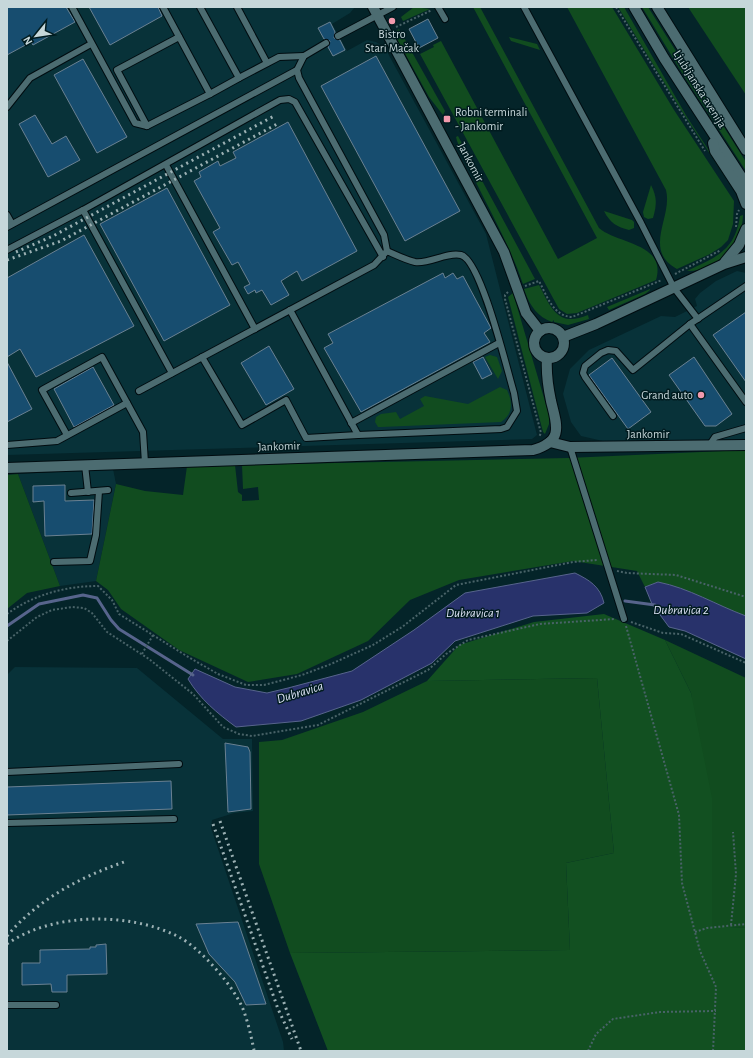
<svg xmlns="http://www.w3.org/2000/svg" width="753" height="1058" viewBox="0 0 753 1058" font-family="'Alegreya Sans',sans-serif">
<rect width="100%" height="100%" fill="#042429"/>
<!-- built -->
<g fill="#083239">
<polygon points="7,7 355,7 350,13 332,24 347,51 367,40 376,42 385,48 486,234 537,435 532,439 7,455"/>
<polygon points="737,271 746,273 746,440 616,444 581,436 571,422 563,394 570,369 589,350 661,316 675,317 697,306 695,299 700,293 716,281"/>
<polygon points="113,469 116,484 96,581 60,586 18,474"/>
<polygon points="15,667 137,668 223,739 252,739 253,811 234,813 212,820 211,828 283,1042 284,1051 7,1051 7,675"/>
</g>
<!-- green -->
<g fill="#114c1f">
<polygon points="414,7 430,9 403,21 401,17"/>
<path d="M473 7H480L599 228C617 244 667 243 656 280L577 313 567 314 559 309 420 54 434 47 433 45 441 41 558 259 597 238Z"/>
<path d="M567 7H612L674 110 734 201 733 224 728 240 721 247 710 254 677 269C642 250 673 217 666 190Z"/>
<polygon points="618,7 624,7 687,117 725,175 727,174 741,201 681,110"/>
<polygon points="642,7 648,7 746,162 746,171 684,76"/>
<polygon points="688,7 746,7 746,95"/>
<polygon points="399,29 445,111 443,115 429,97 397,39 396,31"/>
<polygon points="509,37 537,44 540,50 511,41"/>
<path d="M458 136 535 279 523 284C506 234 477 190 457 141L456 137Z"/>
<path d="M651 185C657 197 657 204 653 218L648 219 644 217 643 212Z"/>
<path d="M604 211 632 220 634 222V228L629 230C617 227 610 223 604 211Z"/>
<path d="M743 215C743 243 716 272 687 271 716 257 735 251 740 216Z"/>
<path d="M539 285C551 308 558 328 588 315L589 319 568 325 554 322V320L552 322C538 317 530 306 525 292L524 289Z"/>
<polygon points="650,289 650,290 645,294 609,310 607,307"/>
<polygon points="513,293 549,415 549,424 545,434 543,432 508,297"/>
<polygon points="490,355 497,357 502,371 498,379 485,357"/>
<path d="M500 387 507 390C513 403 513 414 501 422L381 427H378L375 422 376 417 381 414 396 412 400 419 424 406 420 399 425 396 468 404Z"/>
<polygon points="746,450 746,616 658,582 645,587 637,571 573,561 459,580 410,600 368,641 297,674 248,682 179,650 121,609 108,590 96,581 116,484 145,491 183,495 187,466 235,465 238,492 242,495 242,501 259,500 258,487 243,489 242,465 568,458"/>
<polygon points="18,474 60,586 27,593 7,609 7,475"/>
<polygon points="665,640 746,678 746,928 712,927 691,693"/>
<polygon points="597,678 614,853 566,863 570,950 290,953 259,864 259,742 282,740 363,712 427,681"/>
</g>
<!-- forest -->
<polygon fill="#125021" points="604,614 665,640 691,693 712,798 712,926 746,928 746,1051 328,1051 290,953 570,950 566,863 614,853 597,678 427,681 459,645 534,622"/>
<!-- water -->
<g fill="#28326b" stroke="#57648c">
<path d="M575 573C589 580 600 586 604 603L587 613 533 616 455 641 432 663 361 700 301 721 236 727C217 713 200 699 188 679L195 669 235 687 267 693 288 688 352 671 414 630 465 593Z"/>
<path d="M658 582C689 588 716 605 746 616V659L685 631 669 627 652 604 645 587Z"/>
</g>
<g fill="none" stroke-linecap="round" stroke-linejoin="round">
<!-- stream -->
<g stroke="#57648c" stroke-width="3">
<polyline points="625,601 655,605"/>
<polyline points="7,626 39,604 83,595 97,598 111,620 119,629 193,675"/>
</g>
</g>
<!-- building -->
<g fill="#174d6f" stroke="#6a8192">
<polygon points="7,7 66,7 75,22 33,45 31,42 7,55"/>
<polygon points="89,7 158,7 162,16 110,45"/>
<polygon points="428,19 438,38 419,48 409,29"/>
<polygon points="330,22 335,32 334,38 340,40 345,50 333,56 328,47 330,41 324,39 318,28"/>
<polygon points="376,56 460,211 405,241 321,86"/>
<polygon points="83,59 127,137 97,153 54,75"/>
<polygon points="35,115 52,144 66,136 80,160 48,177 19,124"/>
<polygon points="288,122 357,251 302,281 297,271 281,281 289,295 271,305 262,290 256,293 255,290 248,294 244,287 250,284 238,262 232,265 213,232 220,228 194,181 201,177 199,172 218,161 220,166 236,158 233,152"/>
<polygon points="167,188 230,305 164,341 100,224"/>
<polygon points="84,235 134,326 36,377 20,349 7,357 7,278"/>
<polygon points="443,273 445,278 453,273 457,279 463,276 491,328 484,333 490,342 361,412 324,348 333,343 328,334"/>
<polygon points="746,312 746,382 713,335"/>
<polygon points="269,346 294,389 266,405 241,363"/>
<polygon points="483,357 492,374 482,379 473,362"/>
<polygon points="694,357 732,414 716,426 705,426 669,375"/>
<polygon points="612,358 651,412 628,429 589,375"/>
<polygon points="7,362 32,409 7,422"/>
<polygon points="93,367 114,405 74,427 54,389"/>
<polygon points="65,485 65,501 94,500 92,534 45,536 44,501 33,502 33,486"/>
<polygon points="225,743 248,747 250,752 251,809 228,812"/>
<polygon points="171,781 172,809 7,815 7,787"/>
<polygon points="238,922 266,1004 246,1005 235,982 209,954 196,924"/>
<polygon points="106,944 107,974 67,975 67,992 52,992 51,984 22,985 22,963 40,963 40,950 90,949 90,947 96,947 96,945"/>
</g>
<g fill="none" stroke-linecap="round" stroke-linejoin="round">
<defs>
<g id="lane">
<polyline points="72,7 135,123 147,126 210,94"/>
<polyline points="163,7 210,94 239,78"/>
<polyline points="200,7 239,78 279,57 304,56"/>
<polyline points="237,7 267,63"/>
<polyline points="438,7 445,19"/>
<polyline points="524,7 641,223 674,288 698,319"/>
<polyline points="338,36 393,7"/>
<polyline points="7,107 30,78 91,44"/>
<polyline points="147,126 117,70 179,37"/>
<polyline points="166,165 255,329"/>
<polyline points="83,210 280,100 289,99 295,102 383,257"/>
<polyline points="7,215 12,224"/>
<polyline points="7,227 297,70 304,56 326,43"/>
<polyline points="7,250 83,210 172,373"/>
<path d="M290 310 358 435 501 429 507 427 517 411 514 393C507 370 481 260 461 255 446 252 430 264 415 262 406 260 396 255 387 251"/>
<polyline points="690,324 746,402"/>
<polyline points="202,357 242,425 286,400 306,438 358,435"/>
<polyline points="139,391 374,265 387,251 384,235 299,78 297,70"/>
<polyline points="613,416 585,377 583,373 585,366 601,353 608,350 616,351 633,370 690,324 746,286"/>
<polyline points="351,423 499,343"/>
<polyline points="67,435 42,390 102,357 143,432 145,463"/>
<polyline points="7,445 57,441 127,403"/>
<polyline points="709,446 715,437 746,428"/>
<polyline points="570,447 624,619"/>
<polyline points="85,465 88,492"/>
<polyline points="71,493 108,490"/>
<polyline points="54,562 90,561 96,535 99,491"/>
<polyline points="7,772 179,764"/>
<polyline points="7,823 174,819"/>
<polyline points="7,1005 56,1005"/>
</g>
<g id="street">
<polyline points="373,7 504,252 526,313 540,331"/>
<polyline points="550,442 570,447 746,445"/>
</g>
<g id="secondary">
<polyline points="634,7 664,58 746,184"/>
<polyline points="657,7 746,150"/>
<polyline points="713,143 715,151 741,191 746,204"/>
<polyline points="725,262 739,245 746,229"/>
<circle cx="549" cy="343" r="15"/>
<polyline points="563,337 596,324 724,264 746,257"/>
<path d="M7 468 533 450C564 441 557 426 551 401 548 387 546 373 547 358"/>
</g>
</defs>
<!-- lane casing -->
<use href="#lane" stroke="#000c10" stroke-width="8"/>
<!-- street casing -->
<use href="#street" stroke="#000c10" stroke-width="12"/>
<!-- secondary casing -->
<use href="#secondary" stroke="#000c10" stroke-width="12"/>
<!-- path -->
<g stroke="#496368" stroke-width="2" stroke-dasharray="2 2" stroke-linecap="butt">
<polyline points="616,7 705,151"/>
<polyline points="396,27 432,10"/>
<polyline points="736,227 737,214 739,210"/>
<polyline points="675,274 721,250"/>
<path d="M525 286 539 281C547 296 553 316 572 317L662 280"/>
<polyline points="508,292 505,295 505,299 541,433 539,437"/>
<polyline points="617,571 627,573 676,575 746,597"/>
<path d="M7 614C33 595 65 586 98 586L112 600 119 614 185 655 218 674 246 685H264L302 675 331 664 373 645 402 627 456 585 573 562 597 560"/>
<polyline points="631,622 663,633 681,634 746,663"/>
<polyline points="626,626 679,815 682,883 700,951 716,987 713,1051"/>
<polyline points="7,641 37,617 52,610 72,607 84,608 92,613 107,632 149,659 193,694 223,727 239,734 252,736 318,725 428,670 446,654 468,640 540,624 615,619"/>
<polyline points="142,654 153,635"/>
<polyline points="731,925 736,874 733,832"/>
<polyline points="695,932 707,928 746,924"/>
<polyline points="588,1051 596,1034 613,1019 660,1012 716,1011"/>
</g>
<!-- lane -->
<use href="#lane" stroke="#4c6c71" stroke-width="6"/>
<!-- street -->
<use href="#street" stroke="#4c6c71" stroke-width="10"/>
<!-- secondary -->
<use href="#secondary" stroke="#4c6c71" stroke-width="10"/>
<!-- rail -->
<g stroke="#9cb1b4" stroke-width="3" stroke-dasharray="2 4" stroke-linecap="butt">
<polyline points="16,252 53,236 274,116"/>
<polyline points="7,260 61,241 279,123"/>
<polyline points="220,821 301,1051"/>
<polyline points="213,824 278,1009 292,1039"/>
<path d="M7 936C38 899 82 876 127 861"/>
<path d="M7 944C52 912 131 912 179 937 201 949 233 985 243 1009 248 1022 251 1036 254 1050"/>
</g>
</g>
<!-- markers -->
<g fill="#f29aad" stroke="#001b1f" stroke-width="1.5">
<circle cx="392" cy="21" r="4"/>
<rect x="443" y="115" width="8" height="8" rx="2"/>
<circle cx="701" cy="395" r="4"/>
</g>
<g text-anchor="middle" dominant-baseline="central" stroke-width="3" stroke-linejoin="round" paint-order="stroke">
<!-- poi labels -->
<g font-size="12" fill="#c6d7da" stroke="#001b1f">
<text x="392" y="34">Bistro<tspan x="392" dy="14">Stari Mačak</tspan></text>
<text x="455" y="112" text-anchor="start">Robni terminali<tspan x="455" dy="14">- Jankomir</tspan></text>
<text x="693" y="395" text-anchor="end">Grand auto</text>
</g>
<!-- street labels -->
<g font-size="12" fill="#c6d7da" stroke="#001b1f">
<text transform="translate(700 89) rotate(58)">Ljubljanska avenija</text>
<text transform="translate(471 162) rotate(62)">Jankomir</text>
<text x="648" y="434">Jankomir</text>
<text transform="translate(279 446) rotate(-2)">Jankomir</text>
</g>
<!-- water labels -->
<g font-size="13" font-style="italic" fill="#dbe1f4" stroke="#001b1f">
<text x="681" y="610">Dubravica 2</text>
<text x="473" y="613">Dubravica 1</text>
<text transform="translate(300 693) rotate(-17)">Dubravica</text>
</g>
</g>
<!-- border -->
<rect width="753" height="1058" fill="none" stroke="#c6d7da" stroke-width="16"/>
<!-- north arrow -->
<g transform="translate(36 36) rotate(240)" stroke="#001b1f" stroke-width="3" paint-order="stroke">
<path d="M0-3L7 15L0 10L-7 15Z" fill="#c6d7da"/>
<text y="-6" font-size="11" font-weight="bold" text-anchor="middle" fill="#c6d7da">N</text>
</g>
</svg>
